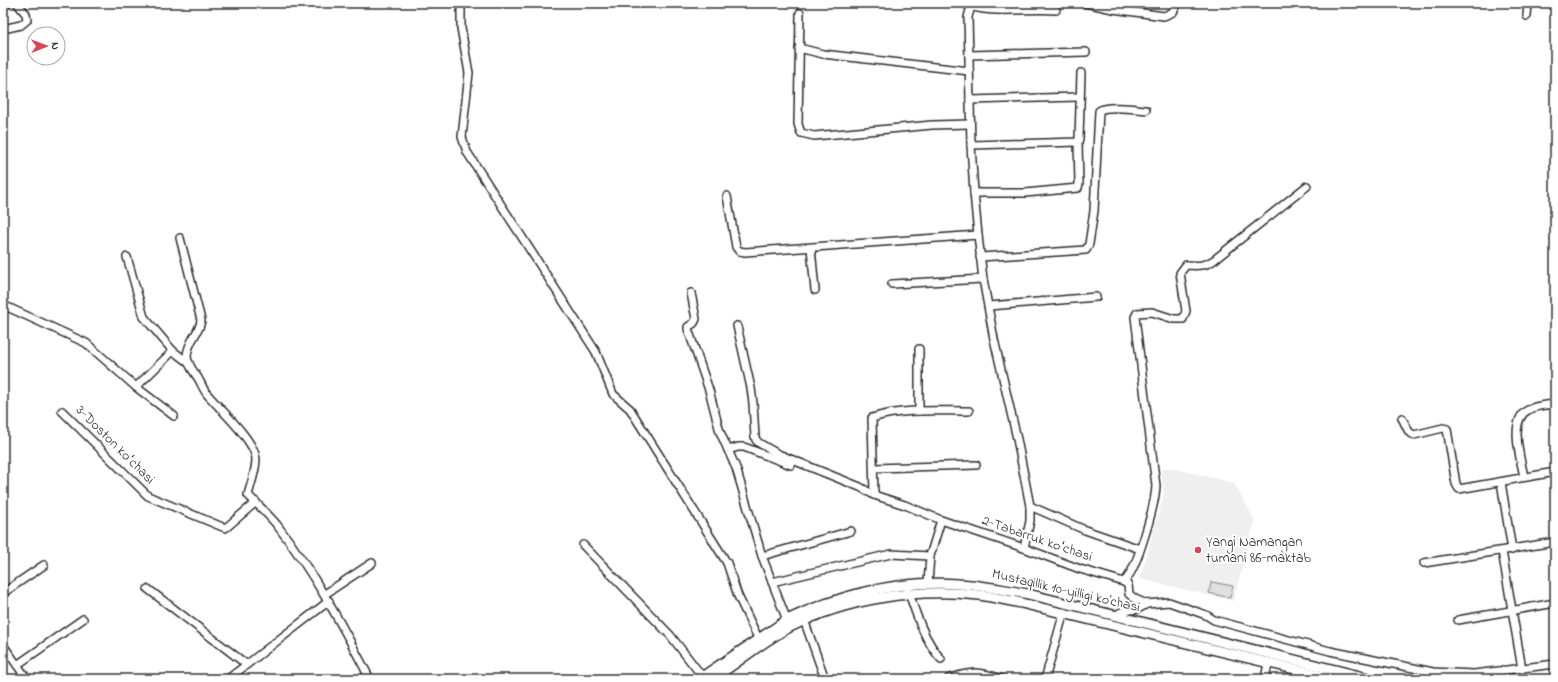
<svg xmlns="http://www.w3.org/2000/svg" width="1558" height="682" viewBox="0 0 1558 682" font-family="'Indie Flower',sans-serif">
<rect width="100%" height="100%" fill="#fff"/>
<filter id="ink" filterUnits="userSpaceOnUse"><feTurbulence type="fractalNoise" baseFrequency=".025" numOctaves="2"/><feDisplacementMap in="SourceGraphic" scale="8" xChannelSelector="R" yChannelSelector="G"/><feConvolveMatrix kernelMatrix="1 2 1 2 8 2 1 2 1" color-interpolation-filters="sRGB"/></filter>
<g filter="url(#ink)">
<!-- built -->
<polygon fill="#efefef" points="1172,468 1234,483 1255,521 1233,601 1140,579 1164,494 1161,469"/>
<!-- green -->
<polygon fill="#e0e0e0" stroke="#868686" points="1211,582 1233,586 1230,598 1209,593"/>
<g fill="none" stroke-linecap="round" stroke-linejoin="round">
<defs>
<g id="minor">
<polyline points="461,3 461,28 469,73 462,137 467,152 596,352 613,394 630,409 727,563 738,596 758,638"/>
<path d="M963 3C986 16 1029 7 1056 10"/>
<polyline points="972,3 968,17 971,145 974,193 978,235 983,279 994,339 1017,439 1030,506 1030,521 1024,548"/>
<polyline points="1085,3 1113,9 1164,16 1173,12 1178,3"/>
<polyline points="3,6 8,3"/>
<polyline points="800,13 798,124 801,133 814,136 932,125 970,124"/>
<polyline points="1527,16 1528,3"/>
<polyline points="3,29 21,25 27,20 26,14 17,3"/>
<polyline points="799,48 823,54 969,71"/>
<polyline points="969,55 1086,52"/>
<polyline points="970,100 1079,97"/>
<polyline points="971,145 1078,142 1079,139 1081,73"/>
<polyline points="974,193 1025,193 1078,188 1079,184 1078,142"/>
<polyline points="727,196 736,247 739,251 745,252 978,235"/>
<path d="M180 238 201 320C200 333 188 340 187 356 187 364 194 372 198 378 201 383 203 389 207 394 219 408 255 441 256 459 256 471 251 483 248 495 258 505 268 514 277 525 314 573 342 625 370 679"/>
<polyline points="811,248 815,290"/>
<polyline points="127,257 144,317 173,351 189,363"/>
<path d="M980 257 1086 250 1089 244 1094 211 1099 111C1106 105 1136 109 1146 110"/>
<polyline points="892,284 983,279"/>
<polyline points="691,293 696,319 694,323 688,327 688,329 709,390 720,432 736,468 762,556 788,623"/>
<polyline points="3,305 86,343 136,387 174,416"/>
<polyline points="989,306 1096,297"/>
<polyline points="737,326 751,388 753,403 755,437 756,440 759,443 778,454 860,487 874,495 905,505 941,520 1024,548 1080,569 1124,582"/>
<polyline points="919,349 919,411"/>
<polyline points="136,387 173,351"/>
<polyline points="62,411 148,496 225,528 228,526 256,502"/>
<polyline points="1402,418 1409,432 1414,435 1443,428 1447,429 1456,484 1459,489 1555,472"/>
<polyline points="728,450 738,447 744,447 791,465"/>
<polyline points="874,468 976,465"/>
<path d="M1524 477C1521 460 1508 420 1528 410 1536 405 1546 405 1555 404"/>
<polyline points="1501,482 1512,550"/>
<path d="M874 495 872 418C901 408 939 411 969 411"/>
<polyline points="1030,506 1085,530 1140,549"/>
<polyline points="583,545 670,635 702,676"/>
<polyline points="1502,551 1522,669"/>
<polyline points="762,556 851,531"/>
<polyline points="1424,563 1555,542"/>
<polyline points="772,582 891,554 930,556"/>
<path d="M1124 582C1137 570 1155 505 1156 486L1135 317 1137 313 1152 312 1174 319H1183L1186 311 1180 273 1186 265C1198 266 1205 266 1214 260L1307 186"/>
<polyline points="1124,582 1128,585 1129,594 1135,599 1147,604 1169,602 1206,615 1214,620 1330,651 1433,672 1474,674 1555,664"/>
<polyline points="928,583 930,556 941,520"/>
<polyline points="148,589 246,664"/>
<path d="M908 590C916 614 924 640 941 659"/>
<polyline points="3,593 44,565"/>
<polyline points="325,594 372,563"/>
<polyline points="1114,616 1123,611 1138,609 1147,604"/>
<polyline points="803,617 825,679"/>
<polyline points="1458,620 1555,603"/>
<polyline points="3,645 27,679"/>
<polyline points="17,665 83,619"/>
<polyline points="228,679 329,601"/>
<path d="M948 679C972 671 978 671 1002 679"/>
<polyline points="1045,679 1064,612"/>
<polyline points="1265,679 1268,663"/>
</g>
<g id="major">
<path d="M699 679 787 620C840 595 899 580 958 584 982 585 1004 590 1028 594L1372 679"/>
<path d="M712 679C738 663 762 641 790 627 848 598 914 588 979 595 993 597 1007 600 1021 603L1336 679"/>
</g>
</defs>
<!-- minor casing -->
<use href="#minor" stroke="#2b2b2b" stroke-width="10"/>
<!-- major casing -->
<use href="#major" stroke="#2b2b2b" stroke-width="12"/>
<!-- minor -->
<use href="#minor" stroke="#fff" stroke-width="7"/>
<!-- major -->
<use href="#major" stroke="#fff" stroke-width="9"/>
</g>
</g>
<!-- markers -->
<circle fill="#d1495b" stroke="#fff" stroke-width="1.5" cx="1198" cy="550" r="4"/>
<g text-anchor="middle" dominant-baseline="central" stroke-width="4" stroke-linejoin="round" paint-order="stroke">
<!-- street labels -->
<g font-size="14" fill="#2b2b2b" stroke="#fff">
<text transform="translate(115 445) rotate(45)">3-Doston koʻchasi</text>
<text transform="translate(1037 539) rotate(19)">2-Tabarruk koʻchasi</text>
<text transform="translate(1066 591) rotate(13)">Mustaqillik 10-yilligi ko'chasi</text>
</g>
<!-- poi labels -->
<g font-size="14" fill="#2b2b2b" stroke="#fff" text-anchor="start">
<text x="1206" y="542">Yangi Namangan<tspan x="1206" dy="16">tumani 86-maktab</tspan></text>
</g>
</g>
<!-- margin -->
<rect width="1558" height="682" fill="none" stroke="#fff" stroke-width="16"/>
<rect x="8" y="8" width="1542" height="666" fill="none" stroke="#2b2b2b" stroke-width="1.5" filter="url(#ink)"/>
<!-- north arrow -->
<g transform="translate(46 46) rotate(89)"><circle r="19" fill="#ffffff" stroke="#aaaaaa"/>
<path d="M0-3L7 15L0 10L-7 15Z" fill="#d1495b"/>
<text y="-6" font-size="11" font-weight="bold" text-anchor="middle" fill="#2b2b2b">N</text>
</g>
</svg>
